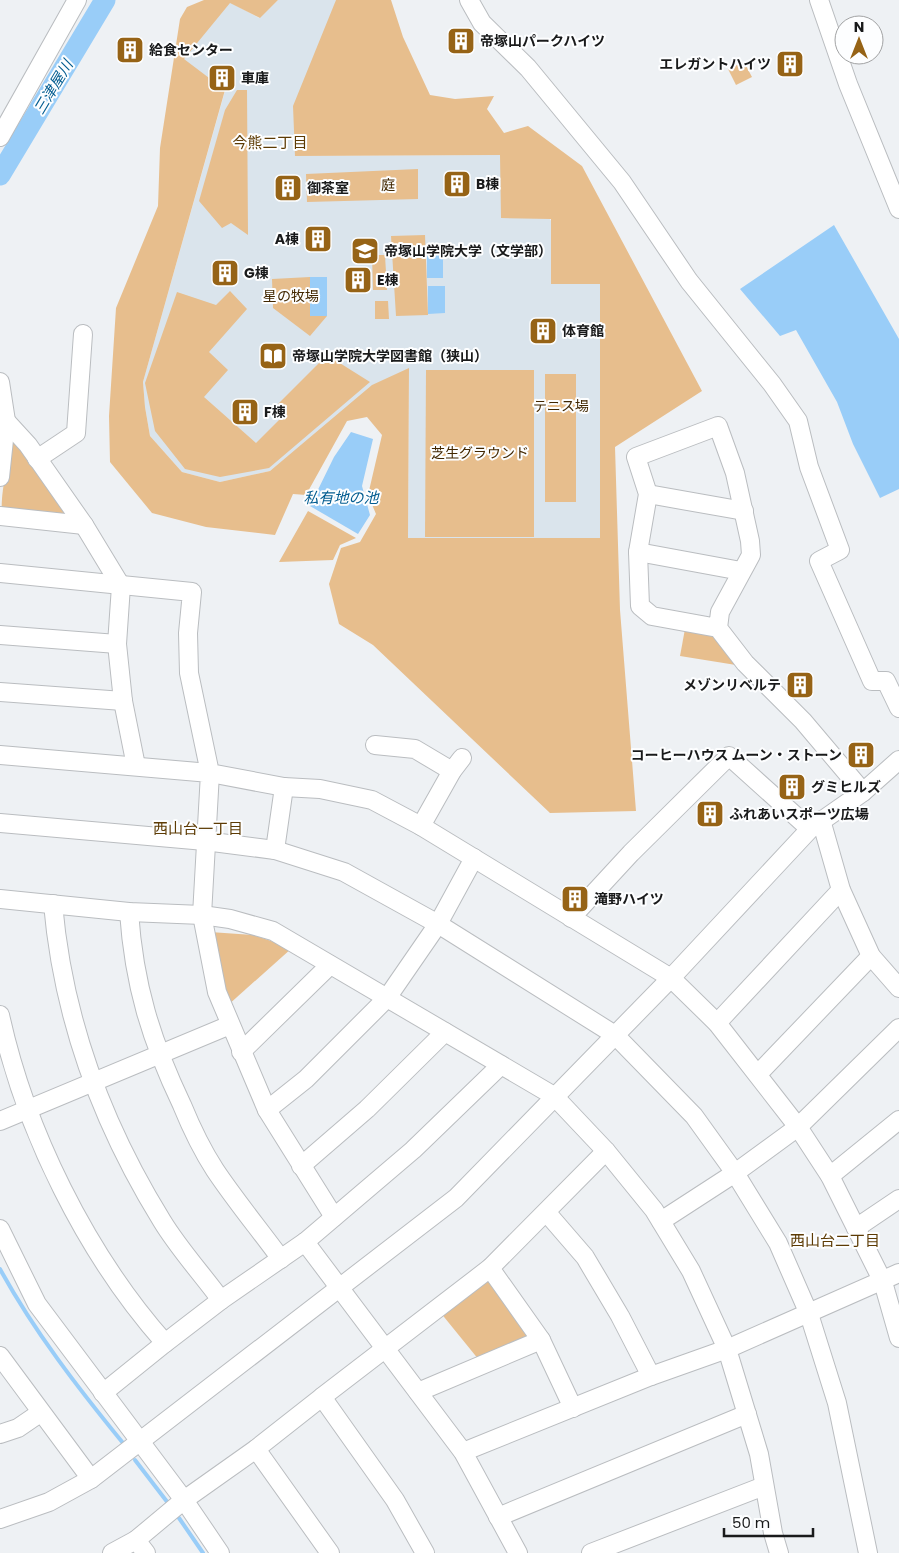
<svg xmlns="http://www.w3.org/2000/svg" width="899" height="1553" viewBox="0 0 899 1553" font-family="Poppins,'Noto Sans JP',sans-serif">
<rect width="100%" height="100%" fill="#eef1f4"/>
<!-- built -->
<polygon fill="#dae4ec" points="278,0 336,0 295,156 500,155 600,284 600,538 408,538 409,369 373,385 343,412 270,471 220,482 182,472 150,436 145,407 143,382 225,91 183,59 230,2 259,18"/>
<!-- green -->
<g fill="#e7be8d">
<polygon points="204,0 278,0 260,18 230,3 184,59 225,90 143,382 145,407 150,436 182,472 220,482 270,471 372,385 409,368 408,538 600,538 600,284 551,284 551,219 501,218 500,155 295,156 293,106 336,0 391,0 403,37 430,95 455,99 494,96 487,109 504,133 528,126 582,166 702,391 615,447 620,610 636,811 550,813 373,645 339,624 329,584 341,548 360,542 376,514 368,495 382,435 367,417 347,421 306,495 293,494 275,535 206,527 152,513 110,462 109,416 116,308 158,206 160,148 180,19 187,7"/>
<polygon points="744,62 752,77 736,85 728,69"/>
<polygon points="237,90 247,90 248,235 231,223 222,228 199,201 225,110"/>
<polygon points="418,169 418,199 307,202 306,174"/>
<polygon points="425,235 428,315 396,316 391,236"/>
<polygon points="372,255 385,255 387,290 373,290"/>
<polygon points="310,277 310,315 327,316 310,336 273,308 272,279"/>
<polygon points="230,291 247,309 209,352 228,370 204,397 256,443 285,414 278,404 327,355 370,382 269,468 220,477 185,469 155,431 145,383 177,292 216,305"/>
<polygon points="375,301 388,301 389,319 375,319"/>
<polygon points="426,370 534,370 534,537 425,537"/>
<rect x="545" y="374" width="31" height="128"/>
<path d="M12 443 19 444 66 511 63 517 2 512C0 496 8 460 12 443Z"/>
<polygon points="308,511 356,538 340,545 333,560 279,562"/>
<polygon points="685,629 718,636 736,665 680,656"/>
<polygon points="210,932 253,935 292,948 227,1006"/>
<polygon points="489,1274 533,1334 479,1360 440,1312"/>
</g>
<!-- water -->
<g fill="#99cdf8">
<polygon points="834,225 899,339 899,489 880,498 853,444 837,402 796,330 780,336 740,289"/>
<rect x="427" y="250" width="16" height="28"/>
<rect x="310" y="277" width="17" height="39"/>
<polygon points="428,286 445,286 445,313 428,314"/>
<polygon points="351,432 373,439 362,486 370,515 358,534 310,506 334,457"/>
</g>
<g fill="none" stroke-linecap="round" stroke-linejoin="round">
<!-- stream -->
<g stroke="#99cdf8" stroke-width="4">
<path d="M0 1269C34 1331 78 1388 123 1443"/>
<polyline points="135,1460 168,1503"/>
<polyline points="179,1518 203,1553"/>
</g>
<!-- river -->
<polyline stroke="#99cdf8" stroke-width="21" points="0,175 105,0"/>
<defs>
<g id="minor">
<polyline points="469,0 482,23 528,68 622,182 689,281 772,384 798,421 809,467 840,550 819,561 872,681 886,681 899,708"/>
<polyline points="819,0 848,84 899,209"/>
<polyline points="0,137 77,0"/>
<polyline points="0,382 6,421 0,477"/>
<polyline points="6,421 28,445 84,525 121,586 117,644 123,701 136,766"/>
<polyline points="37,459 76,433 83,334"/>
<polyline points="648,494 744,511"/>
<polyline points="0,516 84,525"/>
<polyline points="638,552 741,571"/>
<polyline points="0,573 192,592 188,633 189,673 210,773 284,787 320,789 372,800 421,826 671,978 717,1023 798,1127 830,1176 883,1282 899,1338"/>
<polyline points="718,628 720,612 751,555 750,541 735,473 718,426 636,457 648,494 638,552 640,606 652,616 718,628 745,663 803,721 863,792"/>
<polyline points="0,635 117,644"/>
<polyline points="0,692 123,701"/>
<polyline points="375,745 415,749 452,771"/>
<polyline points="0,755 210,773 202,915 217,992 267,1110 334,1217"/>
<polyline points="821,820 841,890 871,956 899,988"/>
<polyline points="0,823 205,841 275,850 344,872 438,924 615,1035 694,1116 735,1173 778,1243 809,1314 837,1403 868,1553"/>
<polyline points="421,826 452,771 462,758"/>
<polyline points="275,850 284,787"/>
<polyline points="0,899 129,912 202,915 230,919 273,931 554,1096 606,1151 654,1210 691,1271 727,1349 651,1376 463,1452"/>
<path d="M53 904C63 1019 102 1124 162 1221 179 1249 202 1274 221 1300L305 1242 413 1150 501 1065"/>
<path d="M129 912C134 985 151 1040 182 1105 191 1127 202 1150 215 1170 235 1200 259 1229 281 1259"/>
<polyline points="571,918 631,853 729,756 810,829"/>
<path d="M0 1015C25 1130 86 1254 165 1343L221 1300"/>
<polyline points="717,1023 841,890"/>
<polyline points="241,1052 330,965"/>
<polyline points="758,1074 871,956"/>
<polyline points="267,1110 306,1079 387,998 438,924 474,858"/>
<polyline points="0,1121 230,1025"/>
<polyline points="301,1166 367,1109 445,1032"/>
<polyline points="830,1176 899,1120"/>
<polyline points="547,1213 585,1257 620,1316 651,1376"/>
<polyline points="661,1221 735,1173 798,1127 899,1028"/>
<polyline points="856,1228 899,1199"/>
<polyline points="0,1229 37,1304 184,1500 220,1553"/>
<polyline points="305,1242 463,1452 518,1553"/>
<polyline points="490,1268 541,1340 573,1408"/>
<polyline points="0,1356 91,1479"/>
<polyline points="418,1392 541,1340"/>
<polyline points="103,1393 165,1343"/>
<polyline points="322,1397 490,1268 606,1151"/>
<polyline points="0,1434 18,1428 40,1413"/>
<polyline points="498,1517 747,1414"/>
<polyline points="0,1519 49,1502 91,1479 456,1198 671,978 810,829 863,792 899,760"/>
<polyline points="136,1540 146,1553"/>
<polyline points="112,1553 136,1540 184,1500 256,1449"/>
<polyline points="330,1553 256,1449 322,1397 395,1500 425,1553"/>
<polyline points="591,1553 764,1486"/>
<polyline points="779,1553 773,1533 759,1454 727,1349 899,1273"/>
</g>
</defs>
<!-- minor casing -->
<use href="#minor" stroke="#babdc0" stroke-width="20"/>
<!-- minor -->
<use href="#minor" stroke="#fff" stroke-width="18"/>
</g>
<!-- icons -->
<defs>
<symbol id="building-square" viewBox="-11 -11 22 22"><rect x="-9" y="-9" width="18" height="18" rx="4" fill="#966316" stroke="#fdfeff"/><path d="M-4-6H4V6H1V3H-1V6H-4ZM-2.5-4.3h1.7v1.8h-1.7ZM.8-4.3h1.7v1.8H.8ZM-2.5-1h1.7V.8h-1.7ZM.8-1h1.7V.8H.8Z" fill="#fff"/></symbol>
<symbol id="university-square" viewBox="-11 -11 22 22"><rect x="-9" y="-9" width="18" height="18" rx="4" fill="#966316" stroke="#fdfeff"/><path d="M0-5L7-2L0 1L-7-2ZM-4 1L0 2.5L4 1V4Q0 6-4 4Z" fill="#fff"/></symbol>
<symbol id="library-square" viewBox="-11 -11 22 22"><rect x="-9" y="-9" width="18" height="18" rx="4" fill="#966316" stroke="#fdfeff"/><path d="M-6-4Q-3-5.5-.7-3.5V5Q-3 3-6 4ZM6-4Q3-5.5 .7-3.5V5Q3 3 6 4Z" fill="#fff"/></symbol>
</defs>
<g fill-rule="evenodd">
<use href="#building-square" x="445" y="25" width="32" height="32"/>
<use href="#building-square" x="114" y="34" width="32" height="32"/>
<use href="#building-square" x="774" y="48" width="32" height="32"/>
<use href="#building-square" x="206" y="62" width="32" height="32"/>
<use href="#building-square" x="441" y="168" width="32" height="32"/>
<use href="#building-square" x="272" y="172" width="32" height="32"/>
<use href="#building-square" x="302" y="223" width="32" height="32"/>
<use href="#university-square" x="349" y="235" width="32" height="32"/>
<use href="#building-square" x="209" y="257" width="32" height="32"/>
<use href="#building-square" x="342" y="264" width="32" height="32"/>
<use href="#building-square" x="527" y="315" width="32" height="32"/>
<use href="#library-square" x="257" y="340" width="32" height="32"/>
<use href="#building-square" x="229" y="396" width="32" height="32"/>
<use href="#building-square" x="784" y="669" width="32" height="32"/>
<use href="#building-square" x="845" y="739" width="32" height="32"/>
<use href="#building-square" x="776" y="771" width="32" height="32"/>
<use href="#building-square" x="694" y="798" width="32" height="32"/>
<use href="#building-square" x="559" y="883" width="32" height="32"/>
</g>
<g text-anchor="middle" dominant-baseline="central" stroke-width="4" stroke-linejoin="round" paint-order="stroke">
<!-- poi labels -->
<g font-size="14" font-weight="bold" fill="#191a1b" stroke="#fdfeff" text-anchor="start">
<text x="480" y="41">帝塚山パークハイツ</text>
<text x="149" y="50">給食センター</text>
<text x="771" y="64" text-anchor="end">エレガントハイツ</text>
<text x="241" y="78">車庫</text>
<text x="476" y="184">B棟</text>
<text x="307" y="188">御茶室</text>
<text x="299" y="239" text-anchor="end">A棟</text>
<text x="384" y="251">帝塚山学院大学（文学部）</text>
<text x="244" y="273">G棟</text>
<text x="377" y="280">E棟</text>
<text x="562" y="331">体育館</text>
<text x="292" y="356">帝塚山学院大学図書館（狭山）</text>
<text x="264" y="412">F棟</text>
<text x="781" y="685" text-anchor="end">メゾンリベルテ</text>
<text x="842" y="755" text-anchor="end">コーヒーハウス ムーン・ストーン</text>
<text x="811" y="787">グミヒルズ</text>
<text x="729" y="814">ふれあいスポーツ広場</text>
<text x="594" y="899">滝野ハイツ</text>
</g>
<!-- park labels -->
<g font-size="14" fill="#422700" stroke="#fdfeff">
<text x="388" y="185">庭</text>
<text x="291" y="296">星の牧場</text>
<text x="561" y="406">テニス場</text>
<text x="480" y="453">芝生グラウンド</text>
</g>
<!-- water labels -->
<g font-size="15" font-style="italic" fill="#025c90" stroke="#fdfeff">
<text transform="translate(53 87) rotate(-59)">三津屋川</text>
<text x="341" y="497">私有地の池</text>
</g>
<!-- neighbourhood labels -->
<g font-size="15" fill="#5d3b04" stroke="#fdfeff">
<text x="270" y="142">今熊二丁目</text>
<text x="198" y="828">西山台一丁目</text>
<text x="835" y="1240">西山台二丁目</text>
</g>
</g>
<!-- north arrow -->
<g transform="translate(859 40)"><circle r="24" fill="#fdfeff" stroke="#a2a3a4"/>
<path d="M0-4L9 19L0 12L-9 19Z" fill="#966316"/>
<text y="-8" font-size="14" font-weight="bold" text-anchor="middle" fill="#191a1b">N</text>
</g>
<!-- scale -->
<path d="M724 1528v8h89v-8" fill="none" stroke="#191a1b" stroke-width="2.5"/>
<text x="732" y="1528" font-size="15" fill="#191a1b" stroke="#fdfeff" stroke-width="4" paint-order="stroke">50 m</text>
</svg>
